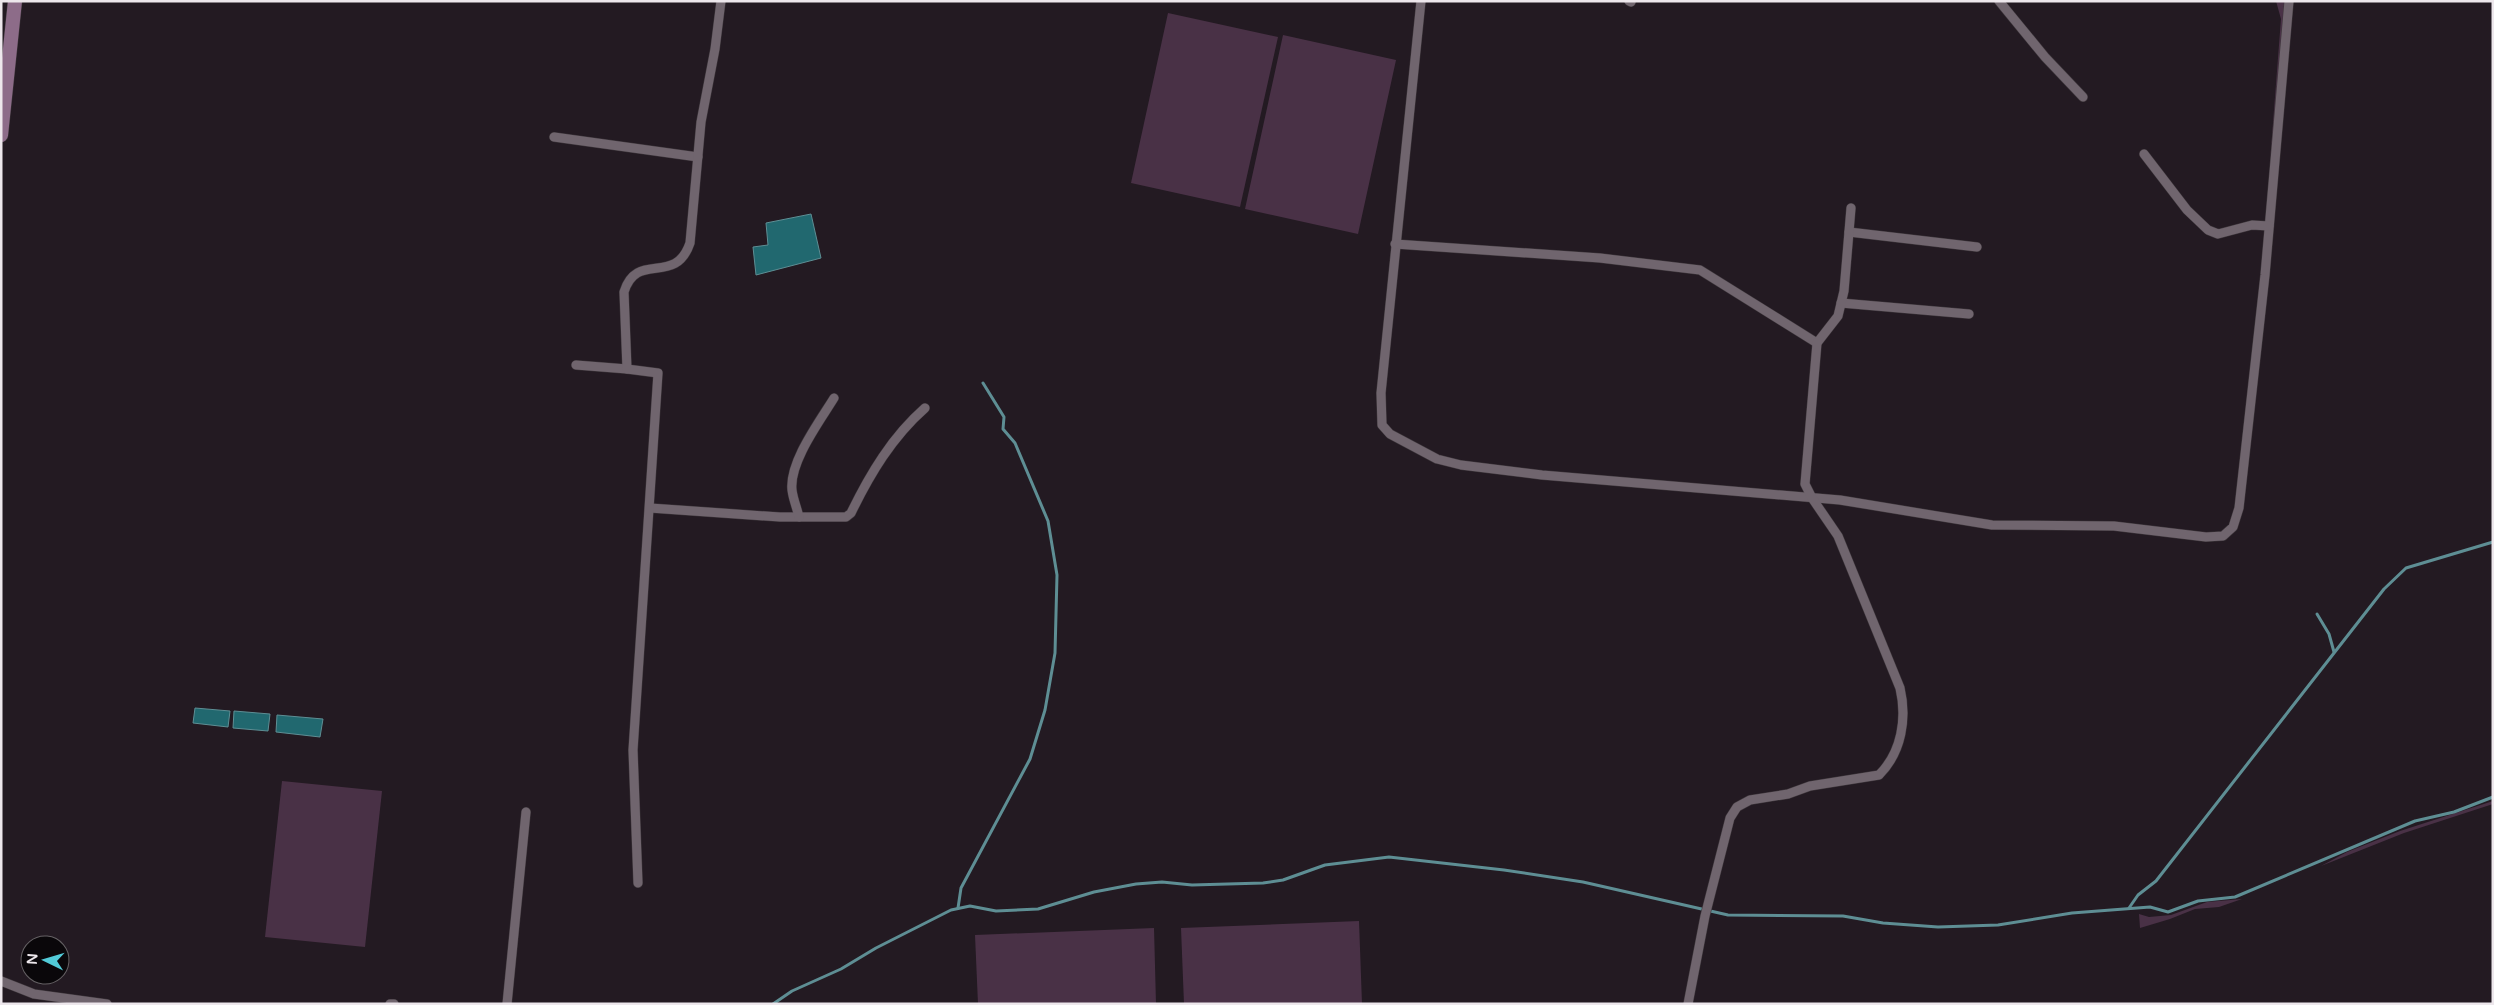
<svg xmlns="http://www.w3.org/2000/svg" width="2494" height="1005" viewBox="0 0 2494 1005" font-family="'Varela Round',sans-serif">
<rect width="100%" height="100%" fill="#231a22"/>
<!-- grass -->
<g fill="#493146">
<polygon points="2276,1 2286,2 2270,162 2281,19"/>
<polygon points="1168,13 1278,37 1240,207 1131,183"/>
<polygon points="1283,35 1396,60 1358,234 1245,209"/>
<polygon points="282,781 382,791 365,947 265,937"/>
<polygon points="2493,801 2493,804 2404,833 2321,866 2347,852 2400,831"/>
<polygon points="2242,899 2219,907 2195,909 2170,919 2140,928 2139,914 2149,917 2171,915 2207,902"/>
<polygon points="1359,921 1362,1004 1184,1004 1181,928"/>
<polygon points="1154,928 1156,1004 978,1004 975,935"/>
</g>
<!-- water -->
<g fill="#21686f" stroke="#5e8e94">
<polygon points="811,214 821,258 756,275 753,247 768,245 766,223"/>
<polygon points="195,708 230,711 228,727 193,723"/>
<polygon points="234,711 270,714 268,731 233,728"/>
<polygon points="277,715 323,719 320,737 276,732"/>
</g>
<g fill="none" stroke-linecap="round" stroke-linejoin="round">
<!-- stream -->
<g stroke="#5e8e94" stroke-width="3">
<polyline points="2317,614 2329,634 2334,652"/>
<polyline points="958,908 961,888 1030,759 1045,710 1055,653 1057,575 1048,521 1015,443 1003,429 1004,417 983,383"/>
<polyline points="2129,908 2138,895 2156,881 2384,589 2406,568 2493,542"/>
<polyline points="773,1004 792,991 841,969 876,948 951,910 970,906 996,911 1038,909 1094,892 1136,884 1162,882 1192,885 1263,883 1283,880 1325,865 1389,857 1504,870 1583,882 1728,915 1843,916 1883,923 1938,927 1998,925 2072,913 2150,907 2168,912 2198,901 2235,897 2415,821 2454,812 2493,797"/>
</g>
<defs>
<g id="street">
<polyline points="1421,1 1381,393 1382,425 1390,434 1437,459 1461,465 1542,475 1840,500 1992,525 2114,526 2206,537 2223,536 2233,527 2239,508 2265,275 2289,1"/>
<polyline points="1629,1 1631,2"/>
<polyline points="1999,1 2045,57 2083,97"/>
<polyline points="554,137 698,157"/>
<polyline points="2144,154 2187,210 2208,230 2218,234 2252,225 2269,226"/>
<polyline points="1849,232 1977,247"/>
<polyline points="1395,244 1600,258 1700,270 1817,343"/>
<polyline points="1841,303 1969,314"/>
<polyline points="576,365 627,369"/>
<path d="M650 508 780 517H846L851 513C870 474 892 437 925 408"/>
<path d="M799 517C797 508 793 499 792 490 789 462 820 421 834 398"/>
<path d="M638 883 633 750 658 373 627 369 624 292C637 250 675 287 690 243L701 122 715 49 721 1"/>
<polyline points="1,981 34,994 107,1004"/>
<polyline points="390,1004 394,1004"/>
<polyline points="507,1004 526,812"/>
<path d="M1688 1004 1705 916 1730 818 1737 807 1750 800 1788 794 1810 786 1879 775C1902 752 1907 718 1900 688L1838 536 1812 498 1805 484 1817 343 1838 316 1844 291 1851 208"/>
</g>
<polyline id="secondary" points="1,135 15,1"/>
</defs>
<!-- street casing -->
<use href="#street" stroke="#3e373c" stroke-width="10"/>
<!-- secondary casing -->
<use href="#secondary" stroke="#3e373c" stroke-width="15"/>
<!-- street -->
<use href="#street" stroke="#70656e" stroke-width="9"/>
<!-- secondary -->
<use href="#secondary" stroke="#8d6c89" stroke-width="14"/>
</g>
<!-- border -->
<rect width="2494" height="1005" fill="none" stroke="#ede7ec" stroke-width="5"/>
<!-- north arrow -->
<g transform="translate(45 960) rotate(275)"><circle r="24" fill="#0a070a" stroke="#656164"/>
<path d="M0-4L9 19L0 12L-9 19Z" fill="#52cbd8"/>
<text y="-8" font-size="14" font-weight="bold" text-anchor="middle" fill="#ede7ec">N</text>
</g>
</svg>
